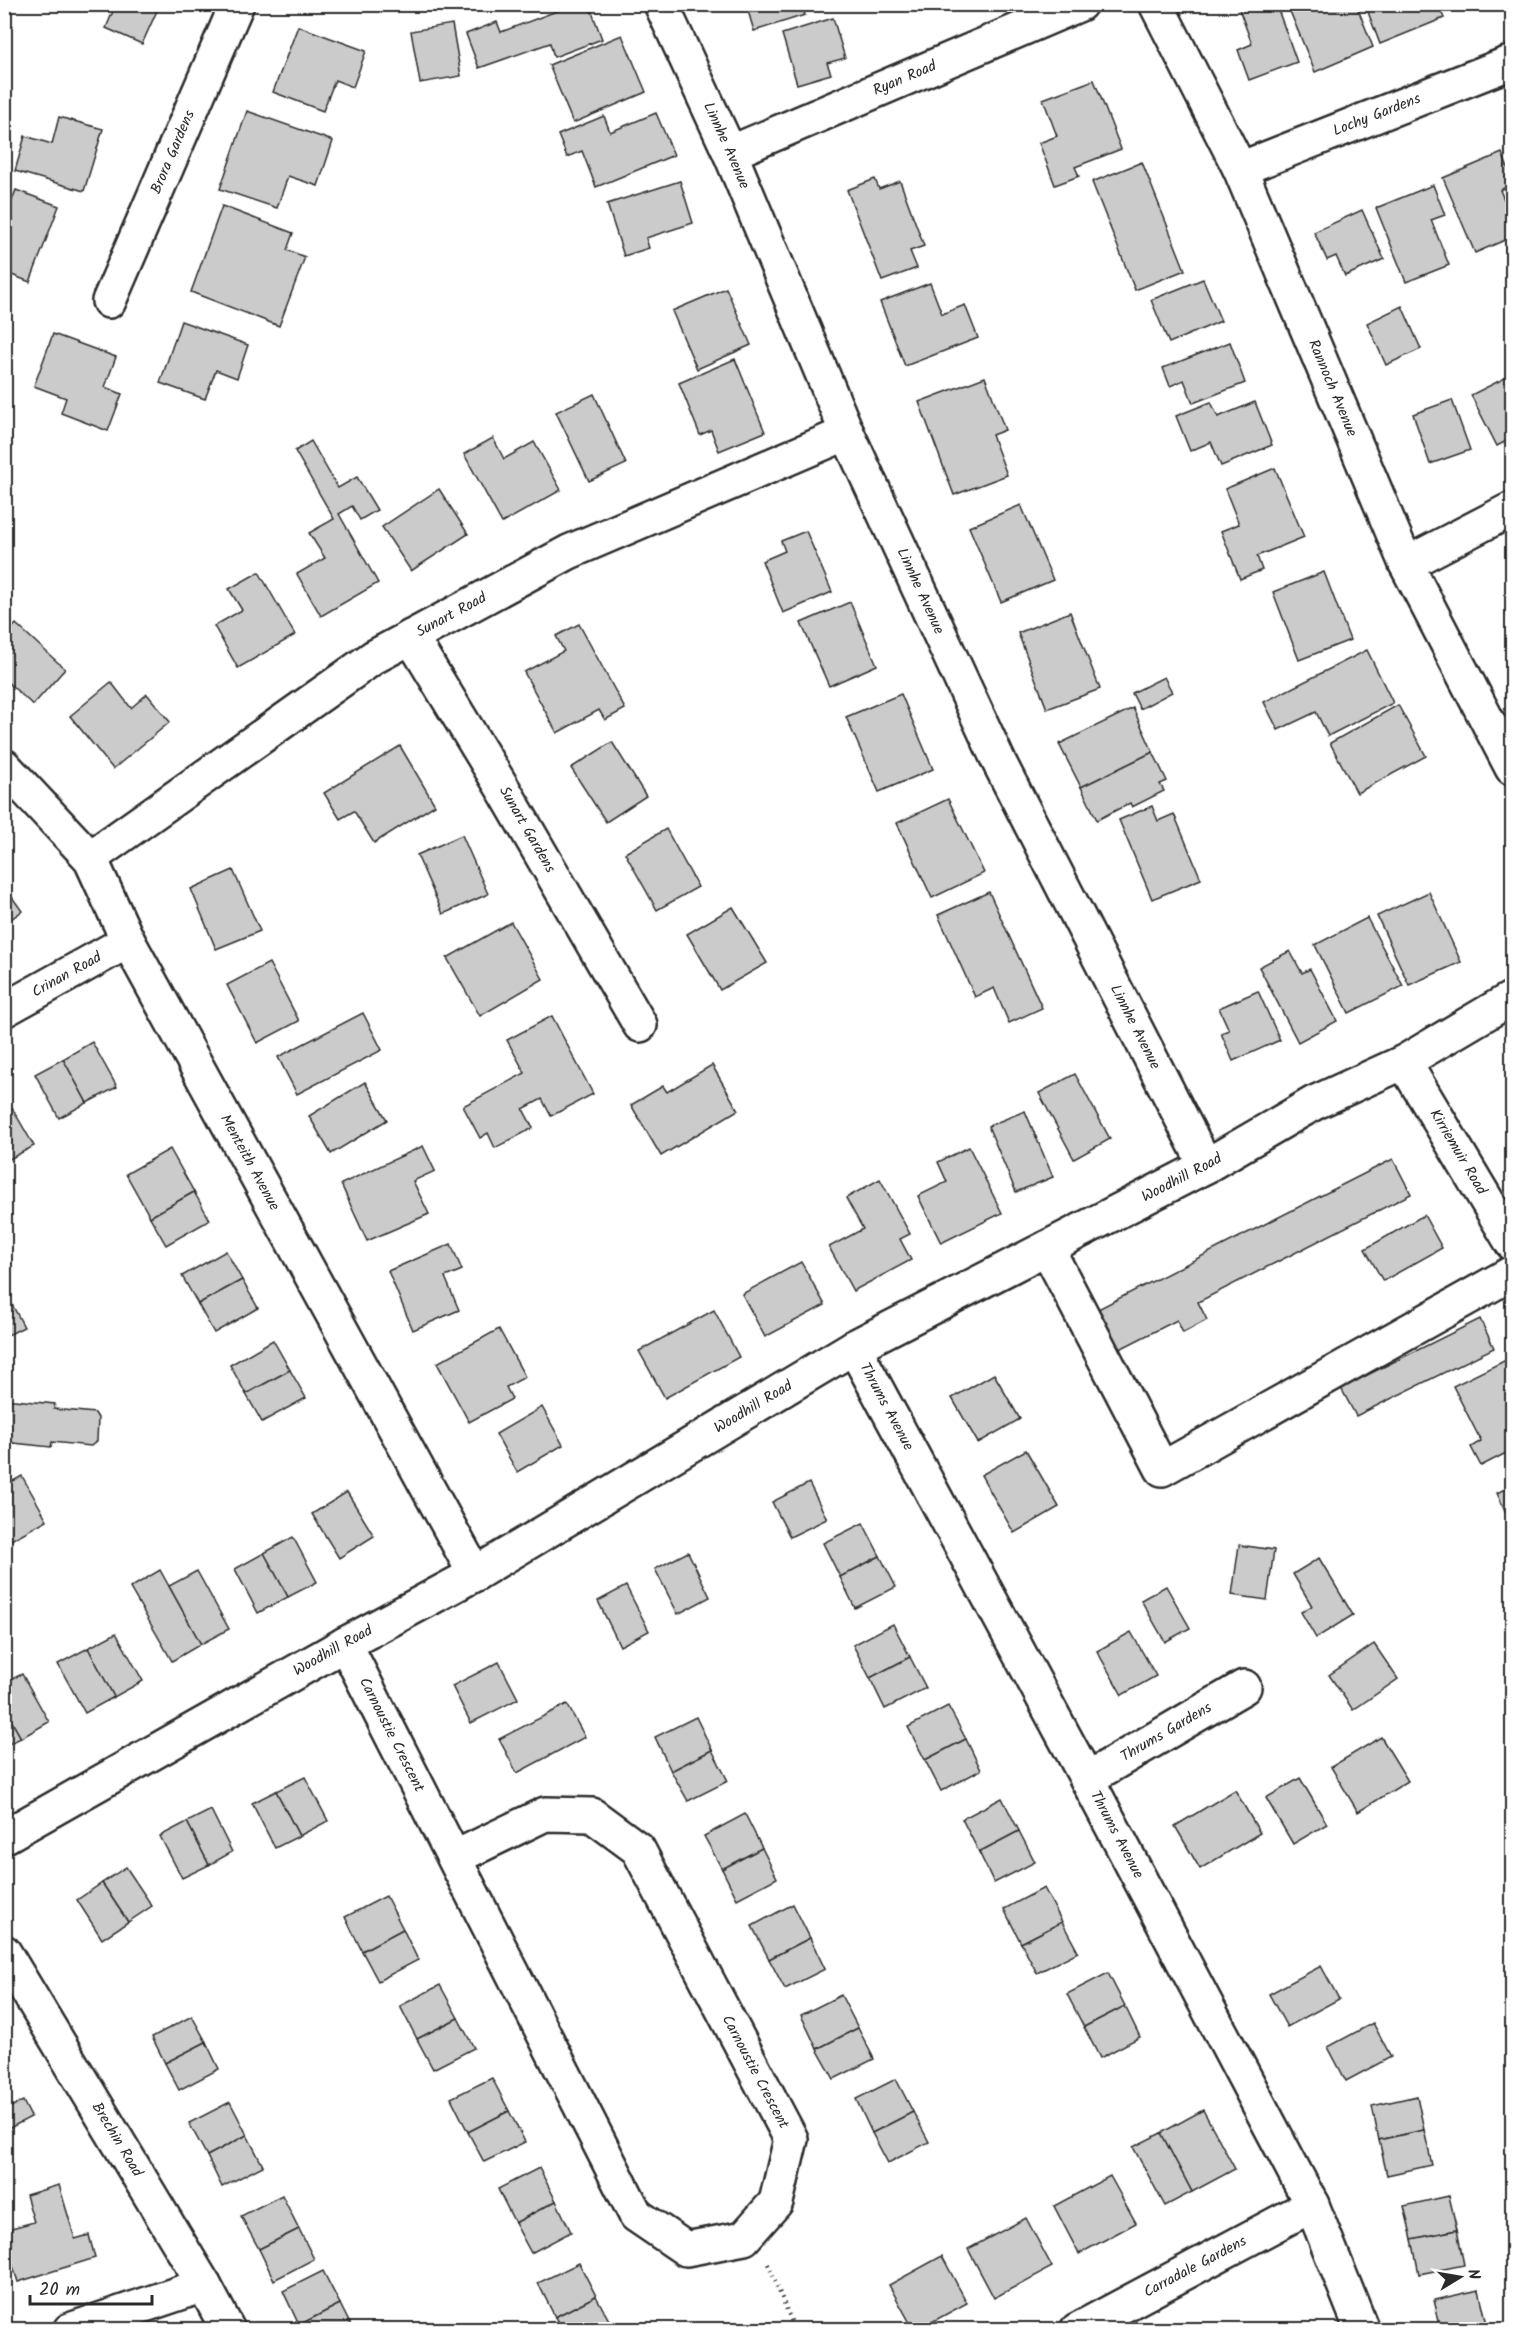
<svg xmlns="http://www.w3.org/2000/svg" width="1517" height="2334" viewBox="0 0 1517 2334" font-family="Kalam,sans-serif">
<rect width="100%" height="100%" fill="#fff"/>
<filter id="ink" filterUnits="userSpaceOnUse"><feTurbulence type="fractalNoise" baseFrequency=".0167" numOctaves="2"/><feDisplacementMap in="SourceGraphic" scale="12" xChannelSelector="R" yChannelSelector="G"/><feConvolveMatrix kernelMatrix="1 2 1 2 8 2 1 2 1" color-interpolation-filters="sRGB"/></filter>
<g filter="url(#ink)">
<!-- building -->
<g fill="#cbcbcb" stroke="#2b2b2b" stroke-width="1.5">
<polygon points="116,4 160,4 142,44 106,28"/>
<polygon points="560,4 589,4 602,39 554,57 550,43 479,68 466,34 497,22 501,32 562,9"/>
<polygon points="746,4 802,4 805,15 754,31"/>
<polygon points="1242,4 1276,4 1297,62 1249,80 1238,50 1252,44 1238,6"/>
<polygon points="1287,4 1356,4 1373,47 1315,72"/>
<polygon points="1365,4 1438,4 1444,18 1380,44"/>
<polygon points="833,18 845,58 827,63 831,74 797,84 782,34"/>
<polygon points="452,24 461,76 420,83 411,31"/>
<polygon points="298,26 366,51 353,87 335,80 323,111 273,92"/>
<polygon points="622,35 646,92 573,123 549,65"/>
<polygon points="1094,80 1121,149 1075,167 1079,176 1055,185 1039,143 1057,136 1043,99"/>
<polygon points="247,111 333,141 318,186 288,176 277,208 220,189"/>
<polygon points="656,113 674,155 596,187 582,151 567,157 558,135 604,116 610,132"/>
<polygon points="59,117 103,129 84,191 15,171 25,136 52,144"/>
<polygon points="1502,153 1512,179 1512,185 1500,190 1512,219 1512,237 1475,253 1443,178"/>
<polygon points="1142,162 1185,270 1135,290 1092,182"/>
<polygon points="875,179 879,189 900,181 924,246 910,251 917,268 882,281 847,190"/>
<polygon points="680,181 693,223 646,238 649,248 624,256 607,204"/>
<polygon points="1433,185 1445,215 1431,220 1449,265 1406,282 1376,208"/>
<polygon points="16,190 59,206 30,282 4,272 4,200 11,203"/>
<polygon points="222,206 293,233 287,250 305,257 279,326 191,292"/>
<polygon points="1362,210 1384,259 1345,276 1336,256 1327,260 1314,232"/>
<polygon points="1203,279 1221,321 1169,343 1151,300"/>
<polygon points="930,283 942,314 965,305 978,338 905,366 880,302"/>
<polygon points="726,288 751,345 697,369 672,311"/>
<polygon points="1402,306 1421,349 1386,365 1367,323"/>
<polygon points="181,321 248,345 237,378 216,370 205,399 160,383"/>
<polygon points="53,334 116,357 105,387 122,394 108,431 61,413 66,398 34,386"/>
<polygon points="1230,342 1245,383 1193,403 1184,380 1170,386 1163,368"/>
<polygon points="735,359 765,432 719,451 711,430 700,435 679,383"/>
<polygon points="1511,375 1512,438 1497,446 1471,395"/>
<polygon points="985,377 1005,430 992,435 1007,475 954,495 919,402"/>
<polygon points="594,394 626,464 589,481 556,412"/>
<polygon points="1452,400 1470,450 1430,464 1413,414"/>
<polygon points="1211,402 1218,417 1255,402 1272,445 1221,466 1211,442 1190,451 1176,416"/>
<polygon points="493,438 504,459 534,442 561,490 502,523 464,454"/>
<polygon points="311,441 338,488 357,477 377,510 360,520 352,506 339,514 378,583 321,616 297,574 325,558 309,533 334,519 295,451"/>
<polygon points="1275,468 1304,537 1257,556 1262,570 1240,579 1221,531 1239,524 1225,489"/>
<polygon points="439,489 468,534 411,571 382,527"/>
<polygon points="1021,505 1053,580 1001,602 969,527"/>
<polygon points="806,531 832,592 783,613 762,561 785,551 781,541"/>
<polygon points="259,572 295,635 238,668 214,626 242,610 229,589"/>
<polygon points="1324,572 1350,640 1299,660 1273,592"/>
<polygon points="850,602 877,665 829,686 801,623"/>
<polygon points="1512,611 1512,629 1506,613"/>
<polygon points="1070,612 1100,689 1047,709 1018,633"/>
<polygon points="16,624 65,669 33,705 4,679 4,637"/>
<polygon points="579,624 625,709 605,720 599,710 557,733 524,672 564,651 556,636"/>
<polygon points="1367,650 1393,703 1328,736 1316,712 1278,730 1264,702"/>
<polygon points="1164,677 1172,692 1140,709 1132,693"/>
<polygon points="111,682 131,708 147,694 170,722 113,769 70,716"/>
<polygon points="901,694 933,769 879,792 846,717"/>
<polygon points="1398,705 1426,756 1357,793 1330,743"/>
<polygon points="1133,708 1153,752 1081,787 1059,744"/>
<polygon points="612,742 646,796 606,822 571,768"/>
<polygon points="400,746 435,805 374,843 354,811 340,819 324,793"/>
<polygon points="1153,752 1167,781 1160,784 1164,791 1132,807 1130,803 1097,820 1081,787"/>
<polygon points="948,799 984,873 932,898 897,823"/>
<polygon points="1152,806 1158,821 1174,814 1201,879 1152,899 1119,820"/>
<polygon points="666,829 698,887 657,910 625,853"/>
<polygon points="462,835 488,894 443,914 417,855"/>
<polygon points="233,870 260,931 216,949 191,889"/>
<polygon points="4,886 22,911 4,924"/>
<polygon points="989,892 1042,1008 1009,1023 994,988 975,997 938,915"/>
<polygon points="1429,892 1461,962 1409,985 1377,916"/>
<polygon points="733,907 767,963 720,990 687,934"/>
<polygon points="1367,918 1403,986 1349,1013 1315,945"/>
<polygon points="511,922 543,979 480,1016 447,958"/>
<polygon points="1290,951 1302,973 1310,969 1337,1021 1298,1042 1259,967"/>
<polygon points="269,963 299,1021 257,1043 227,985"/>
<polygon points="1258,991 1280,1040 1233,1061 1221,1033 1229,1030 1219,1008"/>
<polygon points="363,1013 382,1050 297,1094 278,1057"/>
<polygon points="552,1016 593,1094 551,1116 542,1099 523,1109 533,1128 495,1148 488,1133 480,1138 463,1106 525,1073 507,1040"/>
<polygon points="92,1042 117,1087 87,1103 63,1059"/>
<polygon points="63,1059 87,1103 59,1118 35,1074"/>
<polygon points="712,1065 738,1110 661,1156 631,1105 663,1086 667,1092"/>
<polygon points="1075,1074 1110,1139 1074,1159 1039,1093"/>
<polygon points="365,1082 387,1120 331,1154 309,1116"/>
<polygon points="4,1094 34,1146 4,1162"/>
<polygon points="1025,1111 1053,1177 1016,1192 988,1126"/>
<polygon points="423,1146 435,1171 413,1181 429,1214 367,1241 341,1184"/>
<polygon points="969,1147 1002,1213 941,1243 918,1196 947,1182 938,1162"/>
<polygon points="170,1149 194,1192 150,1217 126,1174"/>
<polygon points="1393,1159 1411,1194 1198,1302 1207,1320 1183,1333 1177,1320 1114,1352 1094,1311"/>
<polygon points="880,1179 910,1234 900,1239 911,1260 853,1291 829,1247 863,1229 846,1198"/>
<polygon points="194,1192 210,1220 166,1245 150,1217"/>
<polygon points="1424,1215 1442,1248 1383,1281 1365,1249"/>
<polygon points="451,1244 462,1270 445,1277 459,1310 413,1330 388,1271"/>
<polygon points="226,1251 242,1280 198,1304 182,1276"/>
<polygon points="801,1262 825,1305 765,1337 742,1294"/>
<polygon points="242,1280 258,1308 214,1333 198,1304"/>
<polygon points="8,1297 24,1327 4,1337 4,1299"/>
<polygon points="714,1310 739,1357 665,1398 639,1351"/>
<polygon points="1480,1319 1494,1348 1356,1416 1341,1388"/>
<polygon points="499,1329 525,1377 506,1387 512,1399 469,1422 437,1363"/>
<polygon points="273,1340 290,1370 246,1394 230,1365"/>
<polygon points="1506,1360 1512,1373 1512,1450 1481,1466 1471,1447 1481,1441 1453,1386"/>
<polygon points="290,1370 306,1398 262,1422 246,1394"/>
<polygon points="994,1374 1020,1419 978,1443 952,1398"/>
<polygon points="4,1399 55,1404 54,1409 95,1413 98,1418 97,1441 91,1446 52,1442 51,1447 4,1442"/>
<polygon points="542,1407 563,1445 517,1472 496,1434"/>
<polygon points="1026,1450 1059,1507 1014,1533 981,1475"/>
<polygon points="22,1476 47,1520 4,1544 4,1481 6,1485"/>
<polygon points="809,1483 827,1519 790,1537 772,1502"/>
<polygon points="1512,1485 1512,1515 1508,1517 1497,1493"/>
<polygon points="347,1492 374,1536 339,1558 312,1514"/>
<polygon points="863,1523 880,1556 840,1577 823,1543"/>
<polygon points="293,1537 317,1582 288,1597 264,1553"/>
<polygon points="1239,1545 1274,1550 1267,1600 1232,1595"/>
<polygon points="688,1552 710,1597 678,1614 655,1569"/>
<polygon points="264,1553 288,1597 258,1613 235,1569"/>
<polygon points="880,1556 896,1587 855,1608 840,1577"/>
<polygon points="1319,1558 1353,1615 1316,1638 1301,1612 1312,1606 1293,1574"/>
<polygon points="160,1570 201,1644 172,1661 130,1588"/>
<polygon points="197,1571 229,1629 201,1644 169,1586"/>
<polygon points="626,1586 649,1631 620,1646 598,1601"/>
<polygon points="1166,1586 1190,1628 1165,1642 1141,1600"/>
<polygon points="893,1624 910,1657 870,1678 853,1645"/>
<polygon points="1131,1632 1156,1676 1122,1695 1097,1651"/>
<polygon points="116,1633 143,1681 114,1697 88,1648"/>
<polygon points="1374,1644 1398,1679 1353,1710 1329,1675"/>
<polygon points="88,1648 114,1697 85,1713 58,1664"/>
<polygon points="910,1657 926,1688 885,1709 870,1678"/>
<polygon points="499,1662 518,1699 471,1723 452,1686"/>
<polygon points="22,1674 49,1722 21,1738 4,1708 4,1683"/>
<polygon points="567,1704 585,1737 517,1773 499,1739"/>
<polygon points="948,1706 966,1739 925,1760 908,1727"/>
<polygon points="4,1708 21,1738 4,1746"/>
<polygon points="696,1717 712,1750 671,1771 655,1737"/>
<polygon points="1381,1737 1408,1781 1358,1812 1331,1767"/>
<polygon points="966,1739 981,1770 941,1791 925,1760"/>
<polygon points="712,1750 728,1781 688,1801 671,1771"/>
<polygon points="305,1777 328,1821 299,1836 276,1791"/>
<polygon points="1300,1778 1327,1824 1293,1844 1266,1798"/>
<polygon points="1235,1790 1260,1833 1200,1869 1175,1826"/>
<polygon points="276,1791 299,1836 275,1848 252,1803"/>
<polygon points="1002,1798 1019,1831 979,1852 962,1819"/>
<polygon points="211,1810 232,1852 209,1865 187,1822"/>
<polygon points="745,1814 762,1848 722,1869 704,1836"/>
<polygon points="187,1822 209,1865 182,1878 160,1836"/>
<polygon points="1019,1831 1035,1862 994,1883 979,1852"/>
<polygon points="762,1848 777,1878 737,1899 722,1869"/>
<polygon points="126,1867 152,1906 128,1922 102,1883"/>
<polygon points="102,1883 128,1922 102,1939 77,1900"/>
<polygon points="1044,1888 1062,1922 1021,1943 1004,1909"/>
<polygon points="386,1896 403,1929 362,1951 345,1917"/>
<polygon points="793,1904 810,1938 769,1959 752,1926"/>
<polygon points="1062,1922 1078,1952 1037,1973 1021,1943"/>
<polygon points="403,1929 418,1960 378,1981 362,1951"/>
<polygon points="810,1938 825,1969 785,1989 769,1959"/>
<polygon points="1321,1966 1339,1999 1287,2027 1269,1994"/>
<polygon points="1108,1973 1125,2006 1084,2027 1067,1994"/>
<polygon points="440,1985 458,2018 417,2039 400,2006"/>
<polygon points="841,1995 858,2028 817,2049 801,2015"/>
<polygon points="1125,2006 1140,2037 1100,2058 1084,2027"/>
<polygon points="192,2016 206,2042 165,2063 152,2037"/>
<polygon points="458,2018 474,2048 433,2069 417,2039"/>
<polygon points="1373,2023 1391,2057 1346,2081 1328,2047"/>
<polygon points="858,2028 874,2059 834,2079 817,2049"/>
<polygon points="206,2042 219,2069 179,2090 165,2063"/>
<polygon points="492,2078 509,2111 468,2132 451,2098"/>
<polygon points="896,2079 913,2112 872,2133 856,2099"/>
<polygon points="1417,2096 1424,2130 1379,2140 1372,2106"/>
<polygon points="23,2101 31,2117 4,2131 4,2110"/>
<polygon points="230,2102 247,2135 207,2156 189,2123"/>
<polygon points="1203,2110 1235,2169 1192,2192 1161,2133"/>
<polygon points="509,2111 525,2142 484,2162 468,2132"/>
<polygon points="913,2112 929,2142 888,2163 872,2133"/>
<polygon points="1424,2130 1432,2165 1387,2175 1379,2140"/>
<polygon points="1161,2133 1192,2192 1165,2206 1133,2147"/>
<polygon points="247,2135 263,2166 222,2187 207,2156"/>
<polygon points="539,2168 556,2201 515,2223 498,2189"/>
<polygon points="1110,2176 1136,2223 1079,2254 1054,2206"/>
<polygon points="59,2185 75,2239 89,2235 95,2258 18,2282 4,2238 4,2230 34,2222 26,2195"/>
<polygon points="282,2195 299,2229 259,2249 241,2216"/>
<polygon points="1449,2196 1457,2230 1412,2239 1404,2206"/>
<polygon points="556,2201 571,2232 531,2253 515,2223"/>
<polygon points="1026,2218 1052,2267 994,2298 968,2249"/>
<polygon points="299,2229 314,2259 274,2280 259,2249"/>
<polygon points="1457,2230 1464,2265 1419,2274 1412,2239"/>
<polygon points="942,2256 967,2303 917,2330 914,2330 889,2285"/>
<polygon points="579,2263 596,2296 555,2317 538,2283"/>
<polygon points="323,2271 340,2304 299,2325 283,2291"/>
<polygon points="1479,2290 1487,2324 1460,2330 1441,2330 1434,2300"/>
<polygon points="596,2296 612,2326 605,2330 562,2330 555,2317"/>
<polygon points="340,2304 353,2330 302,2330 299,2325"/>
<polygon points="1487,2324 1488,2330 1460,2330"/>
</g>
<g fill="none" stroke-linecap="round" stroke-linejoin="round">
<defs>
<g id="minor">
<path id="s1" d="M661 4 730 153 847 433 999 762 1206 1166"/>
<path id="s2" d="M1156 4 1240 169 1406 564 1512 768"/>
<path id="s3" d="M730 153 1080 4"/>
<path id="s4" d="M1240 169 1512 62"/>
<path id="s5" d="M109 301 237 4"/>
<polyline points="1406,564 1512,509"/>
<path id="s6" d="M411 637 505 792 640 1025"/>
<path id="s7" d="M4 766 90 858 128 941 475 1574"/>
<path id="s8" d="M90 858 374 657 569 552 847 433"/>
<path id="s9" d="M4 1010 128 941"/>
<path id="s10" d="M1404 1062 1512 1243"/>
<polyline points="1047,1248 1162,1469 1512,1273"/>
<path id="s11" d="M854 1347 1087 1779 1312 2205 1362 2330"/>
<path id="s12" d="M345 1644 636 2215 686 2249 744 2238 776 2202 791 2139 638 1849 592 1815 545 1814 454 1858"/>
<path id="s13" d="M1087 1779 1244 1687"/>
<path id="s14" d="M4 1837 345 1644 475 1574 854 1347 1206 1166 1314 1103 1404 1062 1512 998"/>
<path id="s15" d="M4 1952 204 2285 228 2330"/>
<polyline points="70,2330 204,2285"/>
<path id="s16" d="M1077 2330 1312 2205"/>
</g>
</defs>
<!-- minor casing -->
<use href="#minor" stroke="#2b2b2b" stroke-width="38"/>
<!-- path -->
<polyline stroke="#2b2b2b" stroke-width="4" stroke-dasharray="1.5 4.5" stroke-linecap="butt" points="768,2264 795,2330"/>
<!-- minor -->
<use href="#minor" stroke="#fff" stroke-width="33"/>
</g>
</g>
<g text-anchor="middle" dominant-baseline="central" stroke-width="6" stroke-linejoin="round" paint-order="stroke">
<!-- street labels -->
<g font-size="15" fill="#2b2b2b" stroke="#fff">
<text stroke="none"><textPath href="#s3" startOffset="190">Ryan Road</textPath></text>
<text stroke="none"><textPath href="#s4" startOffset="147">Lochy Gardens</textPath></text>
<text stroke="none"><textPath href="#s1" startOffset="156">Linnhe Avenue</textPath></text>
<text stroke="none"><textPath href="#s5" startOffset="162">Brora Gardens</textPath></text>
<text stroke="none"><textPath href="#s2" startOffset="423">Rannoch Avenue</textPath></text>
<text stroke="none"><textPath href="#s1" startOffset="642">Linnhe Avenue</textPath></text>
<text stroke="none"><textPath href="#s8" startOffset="436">Sunart Road</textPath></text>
<text stroke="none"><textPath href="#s6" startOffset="225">Sunart Gardens</textPath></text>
<text stroke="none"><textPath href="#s9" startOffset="72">Crinan Road</textPath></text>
<text stroke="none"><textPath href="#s1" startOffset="1128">Linnhe Avenue</textPath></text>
<text stroke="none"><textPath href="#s10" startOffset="105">Kirriemuir Road</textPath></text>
<text stroke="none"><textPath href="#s7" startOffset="470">Menteith Avenue</textPath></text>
<text stroke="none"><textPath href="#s14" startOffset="1350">Woodhill Road</textPath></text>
<text stroke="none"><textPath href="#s11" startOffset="68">Thrums Avenue</textPath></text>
<text stroke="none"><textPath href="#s14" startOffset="864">Woodhill Road</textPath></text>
<text stroke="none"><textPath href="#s14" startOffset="378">Woodhill Road</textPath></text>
<text stroke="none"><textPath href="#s13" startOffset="92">Thrums Gardens</textPath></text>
<text stroke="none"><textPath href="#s12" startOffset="102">Carnoustie Crescent</textPath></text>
<text stroke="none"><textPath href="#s11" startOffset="554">Thrums Avenue</textPath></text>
<text transform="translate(755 2072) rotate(62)">Carnoustie Crescent</text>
<text stroke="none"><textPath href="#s15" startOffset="219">Brechin Road</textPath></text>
<text stroke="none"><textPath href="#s16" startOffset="134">Carradale Gardens</textPath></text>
</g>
</g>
<!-- margin -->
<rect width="1517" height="2334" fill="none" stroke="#fff" stroke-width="24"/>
<rect x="12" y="12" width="1493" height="2310" fill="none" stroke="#2b2b2b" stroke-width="2" filter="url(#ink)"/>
<!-- north arrow -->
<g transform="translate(1460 2277) rotate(79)" stroke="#ffffff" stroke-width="4.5" paint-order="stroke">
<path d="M0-4.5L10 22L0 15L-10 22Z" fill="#2b2b2b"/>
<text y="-9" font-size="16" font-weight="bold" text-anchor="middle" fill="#2b2b2b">N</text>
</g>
<!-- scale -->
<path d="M30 2295v9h122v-9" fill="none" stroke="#2b2b2b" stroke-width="3"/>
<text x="39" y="2295" font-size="18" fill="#2b2b2b" stroke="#ffffff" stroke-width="4.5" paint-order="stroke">20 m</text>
</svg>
